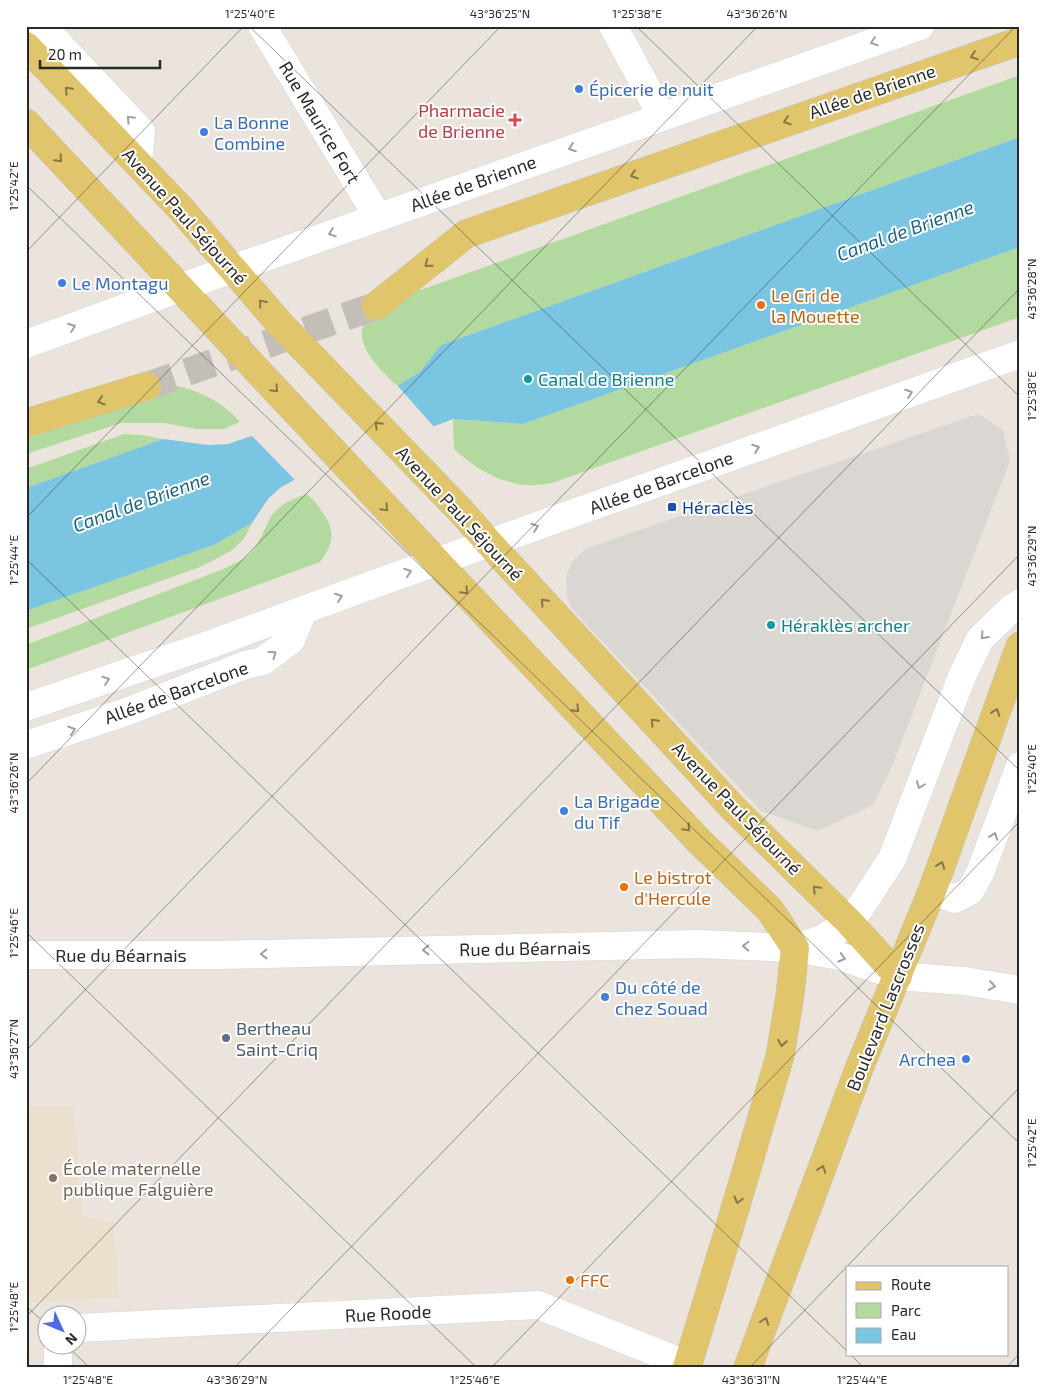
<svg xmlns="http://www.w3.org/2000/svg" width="1046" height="1393" viewBox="0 0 1046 1393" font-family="'Exo 2',sans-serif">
<rect width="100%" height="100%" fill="#eae4dc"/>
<!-- education -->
<g fill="#eae0cd">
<polygon points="26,1107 74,1107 83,1216 114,1223 119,1298 26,1302"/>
<polygon points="26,1306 32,1367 26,1367"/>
</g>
<!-- green -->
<g fill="#b3da9e">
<path d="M1020 75V137L441 345 420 372 397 386C382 370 354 348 364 323 367 317 372 311 376 306Z"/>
<path d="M1020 247V317L552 483C543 484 533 486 524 485 496 481 475 468 454 449L453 419 523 424Z"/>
<path d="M154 385C162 386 172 385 181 387 203 392 226 405 240 422L224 429H197L164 423H121L26 454V429Z"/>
<polygon points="124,434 142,435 163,439 26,488 26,469"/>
<path d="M307 494C313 499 318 505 322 512 336 531 334 543 320 562L26 670V645L226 568C234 563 244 560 250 554 259 544 263 532 269 520 276 506 293 498 307 494Z"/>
<polygon points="252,523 244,539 231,551 200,567 26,629 26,611 214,545"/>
</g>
<!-- plaza -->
<polygon fill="#dad7d2" points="978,414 1003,430 1010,461 891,769 873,805 818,831 761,811 571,608 567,596 566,576 573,560 587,548"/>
<!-- water -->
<polygon fill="#7ac5e1" points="1020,137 1020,247 523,424 453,419 292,481 280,488 268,499 252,523 214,545 26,611 26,488 163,439 208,445 228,444 397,386 420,372 441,345"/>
<!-- pier -->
<polygon fill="#eae4dc" points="396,384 435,428 297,482 250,434"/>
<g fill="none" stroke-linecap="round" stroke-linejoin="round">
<!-- major-tunnel -->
<polyline stroke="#c3bfb8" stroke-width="28" stroke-dasharray="28 14" stroke-linecap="butt" points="147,386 376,306"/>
<defs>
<g id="minor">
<polyline points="42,26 141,131 138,163"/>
<polyline points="262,26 378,217"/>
<polyline points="613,26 662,116"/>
<polyline points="26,344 232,269 920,26"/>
<polyline points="26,707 211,644 366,587 1020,354"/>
<polyline points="26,745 126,712 245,665 263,661 291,640 303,611"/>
<polyline points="932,891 955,899 970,891 980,873 1020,766"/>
<polyline points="796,948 822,939 850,923 892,859 962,676 980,639 1012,608 1020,603"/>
<polyline points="26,955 218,955 697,944 795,948 839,956 898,976 964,981 1020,990"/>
<polyline points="78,1328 538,1305 688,1365"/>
<polyline points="58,1346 58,1367"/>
</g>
<g id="major">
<polyline points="26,46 181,209 281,325 460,510 489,543 733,808 850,923 898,976"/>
<polyline points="26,123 241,353"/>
<polyline points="376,306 466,234 1020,41"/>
<polyline points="26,423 147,386"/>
<polyline points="407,530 699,841 770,910 795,948 790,995 780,1056 727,1236 687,1367"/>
<polyline points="748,1367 860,1066 932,891 1020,646"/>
</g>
</defs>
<!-- minor casing -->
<use href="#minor" stroke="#d2d4e0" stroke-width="29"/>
<!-- major casing -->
<use href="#major" stroke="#c3c3c3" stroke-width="29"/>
<!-- minor -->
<use href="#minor" stroke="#fff" stroke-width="28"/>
<!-- major -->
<use href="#major" stroke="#e1c56a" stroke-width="28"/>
<defs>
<polyline id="major-bridge" points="241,353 407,530"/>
</defs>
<!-- major-bridge casing -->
<use href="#major-bridge" stroke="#c3c3c3" stroke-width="29" stroke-linecap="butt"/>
<!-- major-bridge -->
<use href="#major-bridge" stroke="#e1c56a" stroke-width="28"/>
</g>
<!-- one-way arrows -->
<defs><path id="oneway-chevron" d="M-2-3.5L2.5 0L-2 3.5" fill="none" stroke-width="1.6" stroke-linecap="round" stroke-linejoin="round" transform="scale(1.25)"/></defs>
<g stroke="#9f9f9f">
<use href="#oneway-chevron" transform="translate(874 42) rotate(161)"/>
<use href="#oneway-chevron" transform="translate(130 119) rotate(-133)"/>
<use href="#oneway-chevron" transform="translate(572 148) rotate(160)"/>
<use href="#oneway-chevron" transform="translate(332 233) rotate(161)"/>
<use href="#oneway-chevron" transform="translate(72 327) rotate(-20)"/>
<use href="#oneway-chevron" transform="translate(909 393) rotate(-20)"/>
<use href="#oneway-chevron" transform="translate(756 448) rotate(-20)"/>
<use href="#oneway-chevron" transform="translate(535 527) rotate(-20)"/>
<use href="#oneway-chevron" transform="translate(408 572) rotate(-20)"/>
<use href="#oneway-chevron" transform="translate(339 597) rotate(-20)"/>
<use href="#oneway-chevron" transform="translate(984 636) rotate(132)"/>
<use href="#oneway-chevron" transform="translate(273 654) rotate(-36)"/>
<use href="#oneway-chevron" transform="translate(106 680) rotate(-19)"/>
<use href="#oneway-chevron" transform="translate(72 730) rotate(-19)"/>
<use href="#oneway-chevron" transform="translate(920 785) rotate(111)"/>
<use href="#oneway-chevron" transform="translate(994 836) rotate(-70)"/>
<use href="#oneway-chevron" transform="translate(746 946) rotate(-178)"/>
<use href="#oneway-chevron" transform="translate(426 950) rotate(179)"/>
<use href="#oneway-chevron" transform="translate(264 954) rotate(179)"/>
<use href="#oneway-chevron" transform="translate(842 958) rotate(16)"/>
<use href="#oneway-chevron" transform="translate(992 986) rotate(9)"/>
</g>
<g stroke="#85774a">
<use href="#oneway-chevron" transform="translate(974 56) rotate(161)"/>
<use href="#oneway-chevron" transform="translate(68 90) rotate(-134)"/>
<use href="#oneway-chevron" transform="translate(787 121) rotate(161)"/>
<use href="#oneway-chevron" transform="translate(59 159) rotate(47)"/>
<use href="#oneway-chevron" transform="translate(634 175) rotate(161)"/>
<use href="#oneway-chevron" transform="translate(428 264) rotate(141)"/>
<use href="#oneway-chevron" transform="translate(262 303) rotate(-131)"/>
<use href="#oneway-chevron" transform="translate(275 389) rotate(47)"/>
<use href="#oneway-chevron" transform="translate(101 401) rotate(163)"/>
<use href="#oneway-chevron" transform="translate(378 425) rotate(-134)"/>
<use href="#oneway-chevron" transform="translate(385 508) rotate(47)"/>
<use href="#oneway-chevron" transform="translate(465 591) rotate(47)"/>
<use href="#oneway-chevron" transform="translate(544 602) rotate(-133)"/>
<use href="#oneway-chevron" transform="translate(576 709) rotate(47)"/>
<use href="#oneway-chevron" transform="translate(996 712) rotate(-70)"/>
<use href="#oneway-chevron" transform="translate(654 722) rotate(-133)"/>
<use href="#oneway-chevron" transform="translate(687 828) rotate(47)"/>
<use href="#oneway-chevron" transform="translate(941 865) rotate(-70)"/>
<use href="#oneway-chevron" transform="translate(816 889) rotate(-135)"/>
<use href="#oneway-chevron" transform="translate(782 1043) rotate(99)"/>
<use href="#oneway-chevron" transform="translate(822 1169) rotate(-70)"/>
<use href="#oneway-chevron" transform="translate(738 1200) rotate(106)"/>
<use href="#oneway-chevron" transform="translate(765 1321) rotate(-70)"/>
</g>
<!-- ticks -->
<path fill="none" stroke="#292929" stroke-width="1" stroke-opacity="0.45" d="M249 26 1020 771M636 26 1020 397M26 185 1020 1144M26 252 244 26M26 518 501 26M26 559 847 1351M26 784 758 26M26 932 476 1367M26 1051 1016 26M26 1306 48 1326M26 1317 1020 288M67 1346 89 1367M850 1354 863 1367M235 1367 1020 554M492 1367 1020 821M750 1367 1020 1087M1007 1367 1020 1353"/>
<!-- markers -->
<g fill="#3f7fe0" stroke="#fff" stroke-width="2">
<circle cx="579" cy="89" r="5"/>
<circle cx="204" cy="132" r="5"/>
<circle cx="62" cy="283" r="5"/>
<circle cx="564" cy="811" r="5"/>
<circle cx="605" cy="997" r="5"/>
<circle cx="966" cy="1059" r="5"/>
</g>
<path fill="#e0444e" stroke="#fff" stroke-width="2" d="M512.5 112.5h5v5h5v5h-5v5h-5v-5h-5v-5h5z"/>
<g fill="#e8710a" stroke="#fff" stroke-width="2">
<circle cx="761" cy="305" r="5"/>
<circle cx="624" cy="887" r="5"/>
<circle cx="570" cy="1280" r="5"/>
</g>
<g fill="#0f9aa8" stroke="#fff" stroke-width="2">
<circle cx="528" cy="379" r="5"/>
<circle cx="771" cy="625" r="5"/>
</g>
<rect fill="#1a4fb4" stroke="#fff" stroke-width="2" x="667" y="502" width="10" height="10" rx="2.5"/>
<circle fill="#5c6f8a" stroke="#fff" stroke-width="2" cx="226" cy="1038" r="5"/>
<circle fill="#8d6e63" stroke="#fff" stroke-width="2" cx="53" cy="1178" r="5"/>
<g text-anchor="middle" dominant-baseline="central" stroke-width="4" stroke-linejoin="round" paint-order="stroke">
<!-- shop labels -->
<g font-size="18" fill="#366cbe" stroke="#fff" text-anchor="start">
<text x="589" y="89">Épicerie de nuit</text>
<text x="214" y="122">La Bonne<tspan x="214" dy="21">Combine</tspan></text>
<text x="72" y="283">Le Montagu</text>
<text x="574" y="801">La Brigade<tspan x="574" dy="21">du Tif</tspan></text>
<text x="615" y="987">Du côté de<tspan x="615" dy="21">chez Souad</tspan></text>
<text x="956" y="1059" text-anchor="end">Archea</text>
</g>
<!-- street labels -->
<g font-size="18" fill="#292929" stroke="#fff">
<text transform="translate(872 91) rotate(-19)">Allée de Brienne</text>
<text transform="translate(320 122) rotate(59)">Rue Maurice Fort</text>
<text transform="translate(473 183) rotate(-20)">Allée de Brienne</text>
<text transform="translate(185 216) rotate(48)">Avenue Paul Séjourné</text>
<text transform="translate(661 482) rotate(-20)">Allée de Barcelone</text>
<text transform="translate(460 513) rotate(47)">Avenue Paul Séjourné</text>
<text transform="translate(176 692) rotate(-20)">Allée de Barcelone</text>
<text transform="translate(737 808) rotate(46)">Avenue Paul Séjourné</text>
<text transform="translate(525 948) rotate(-1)">Rue du Béarnais</text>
<text x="121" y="955">Rue du Béarnais</text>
<text transform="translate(885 1007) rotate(-68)">Boulevard Lascrosses</text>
<text transform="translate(388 1313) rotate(-3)">Rue Roode</text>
</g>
<!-- health labels -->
<g font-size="18" fill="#be3a42" stroke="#fff" text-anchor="end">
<text x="505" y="110">Pharmacie<tspan x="505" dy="21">de Brienne</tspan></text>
</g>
<!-- food labels -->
<g font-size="18" fill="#c56008" stroke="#fff" text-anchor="start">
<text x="771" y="295">Le Cri de<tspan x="771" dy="21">la Mouette</tspan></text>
<text x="634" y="877">Le bistrot<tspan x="634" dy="21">d'Hercule</tspan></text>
<text x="580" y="1280">FFC</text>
</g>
<!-- culture labels -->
<g font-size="18" fill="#0d838f" stroke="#fff" text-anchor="start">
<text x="538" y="379">Canal de Brienne</text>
<text x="781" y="625">Héraklès archer</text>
</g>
<!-- transit labels -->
<g font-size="18" fill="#164399" stroke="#fff" text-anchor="start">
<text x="682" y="507">Héraclès</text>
</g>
<!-- service labels -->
<g font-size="18" fill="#4e5e75" stroke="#fff" text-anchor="start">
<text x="236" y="1028">Bertheau<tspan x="236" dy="21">Saint-Criq</tspan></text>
</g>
<!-- education labels -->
<g font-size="18" fill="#785e54" stroke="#fff" text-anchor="start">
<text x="63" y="1168">École maternelle<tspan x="63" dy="21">publique Falguière</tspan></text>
</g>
<!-- water labels -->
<g font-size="19" font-style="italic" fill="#1c648a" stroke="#fff">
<text transform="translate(905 230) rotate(-20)">Canal de Brienne</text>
<text transform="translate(141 501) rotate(-20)">Canal de Brienne</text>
</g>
</g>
<!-- border -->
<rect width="1046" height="1393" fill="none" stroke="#ffffff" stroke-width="55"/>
<!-- legend -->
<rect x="846" y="1266" width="162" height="90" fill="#ffffff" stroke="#a9a9a9"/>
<rect x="856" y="1282" width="25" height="8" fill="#e1c56a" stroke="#a9a9a9"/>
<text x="891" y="1290" font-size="15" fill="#292929">Route</text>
<rect x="856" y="1303" width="25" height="15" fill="#b3da9e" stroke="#a9a9a9"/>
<text x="891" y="1316" font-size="15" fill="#292929">Parc</text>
<rect x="856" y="1328" width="25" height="15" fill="#7ac5e1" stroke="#a9a9a9"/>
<text x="891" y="1340" font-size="15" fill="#292929">Eau</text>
<!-- north arrow -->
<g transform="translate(62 1330) rotate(134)"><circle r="24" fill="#ffffff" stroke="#a9a9a9"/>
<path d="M0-4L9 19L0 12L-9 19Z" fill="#4d69e5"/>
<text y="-8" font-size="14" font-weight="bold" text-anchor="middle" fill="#292929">N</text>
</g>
<!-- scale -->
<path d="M40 60v8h120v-8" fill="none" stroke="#292929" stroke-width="2.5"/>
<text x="48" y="60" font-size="15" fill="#292929" stroke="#ffffff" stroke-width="4" paint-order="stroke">20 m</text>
<rect x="28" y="28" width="990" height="1338" fill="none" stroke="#292929" stroke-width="2"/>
<g font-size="12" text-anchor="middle" fill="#292929">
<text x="250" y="18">1°25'40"E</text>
<text x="500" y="18">43°36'25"N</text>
<text x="637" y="18">1°25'38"E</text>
<text x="757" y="18">43°36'26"N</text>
<text transform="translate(14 186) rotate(-90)" y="4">1°25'42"E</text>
<text transform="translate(1032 289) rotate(-90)" y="4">43°36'28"N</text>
<text transform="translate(1032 396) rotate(-90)" y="4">1°25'38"E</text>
<text transform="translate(1032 556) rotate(-90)" y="4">43°36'29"N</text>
<text transform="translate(14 560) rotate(-90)" y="4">1°25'44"E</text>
<text transform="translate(1032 769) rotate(-90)" y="4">1°25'40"E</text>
<text transform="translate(14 783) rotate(-90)" y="4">43°36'26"N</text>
<text transform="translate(14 933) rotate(-90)" y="4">1°25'46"E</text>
<text transform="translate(14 1049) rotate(-90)" y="4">43°36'27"N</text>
<text transform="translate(1032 1143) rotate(-90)" y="4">1°25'42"E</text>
<text transform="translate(14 1307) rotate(-90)" y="4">1°25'48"E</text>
<text x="88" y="1384">1°25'48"E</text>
<text x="237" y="1384">43°36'29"N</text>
<text x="475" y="1384">1°25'46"E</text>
<text x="751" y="1384">43°36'31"N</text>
<text x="862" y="1384">1°25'44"E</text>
</g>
</svg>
